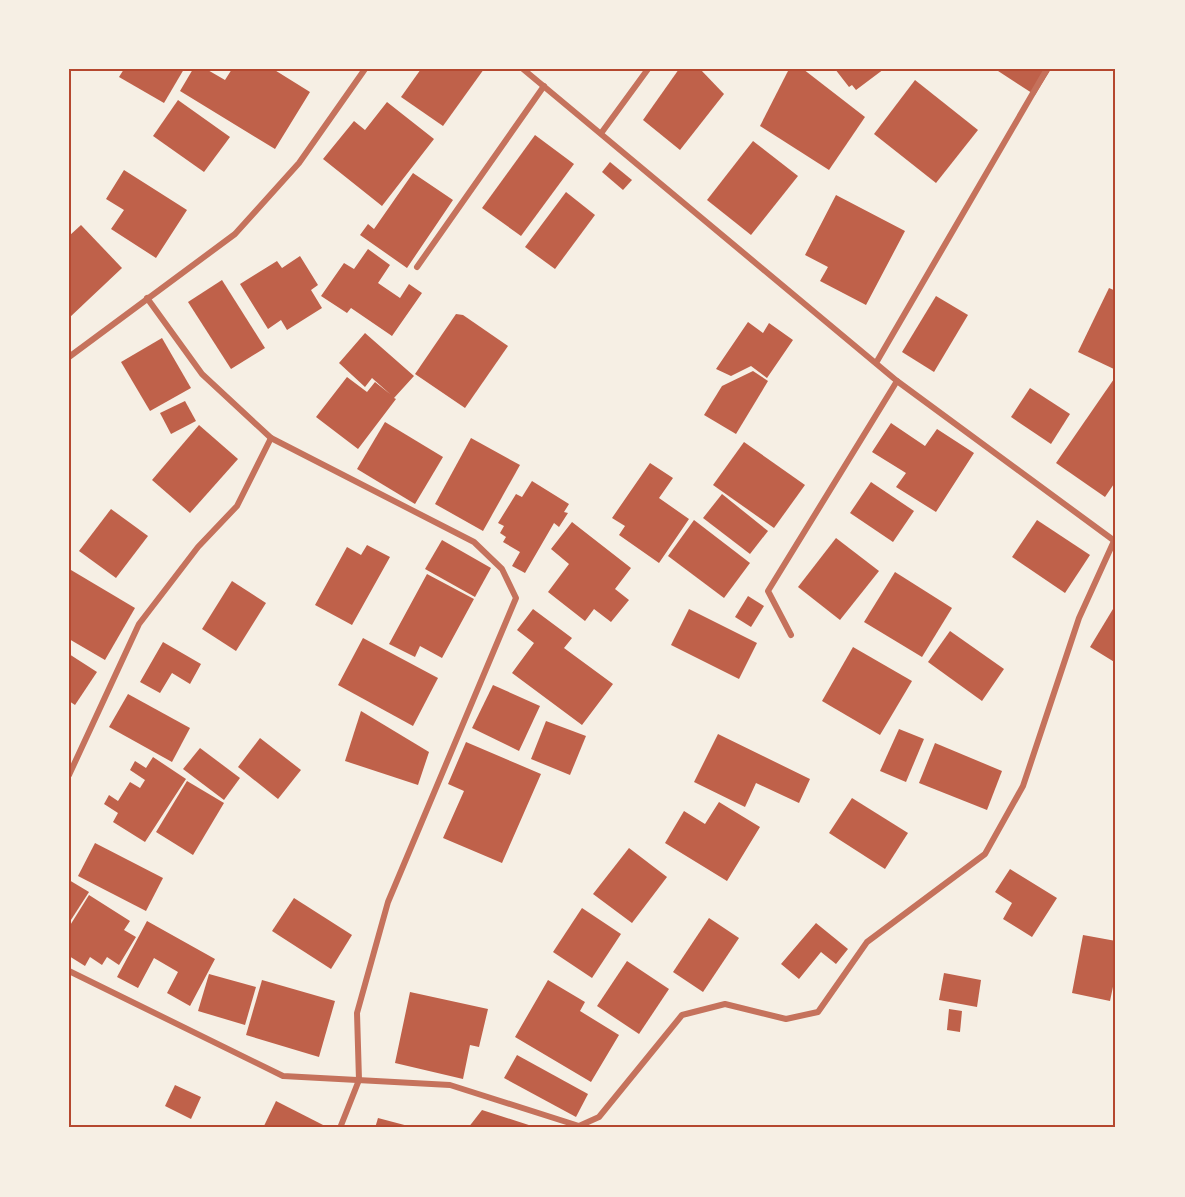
<svg xmlns="http://www.w3.org/2000/svg" width="1185" height="1197" viewBox="0 0 1185 1197" font-family="Quicksand,sans-serif">
<rect width="100%" height="100%" fill="#f6efe4"/>
<!-- building -->
<g fill="#bf614a">
<polygon points="124,69 184,69 164,103 119,77"/>
<polygon points="193,69 206,69 225,80 232,69 273,69 310,92 275,149 180,91"/>
<polygon points="421,69 484,69 443,126 401,97"/>
<polygon points="679,69 700,69 724,94 680,150 643,120"/>
<polygon points="789,69 803,69 865,117 829,170 760,126"/>
<polygon points="835,69 884,69 856,90 852,85 849,87"/>
<polygon points="995,69 1051,69 1035,95"/>
<polygon points="915,80 978,130 936,183 874,134"/>
<polygon points="178,100 230,137 204,172 153,136"/>
<polygon points="387,102 434,139 382,206 323,159 354,121 365,130"/>
<polygon points="535,135 574,164 521,236 482,208"/>
<polygon points="753,141 798,176 751,235 707,200"/>
<polygon points="610,162 632,180 623,190 602,172"/>
<polygon points="124,170 187,210 156,258 111,229 124,210 106,199"/>
<polygon points="413,173 453,200 407,268 360,235 368,224 374,229"/>
<polygon points="566,192 595,215 555,269 525,247"/>
<polygon points="836,195 905,231 866,305 820,281 828,267 805,255"/>
<polygon points="81,225 122,268 69,318 69,236"/>
<polygon points="368,249 390,265 378,283 400,298 409,284 422,293 392,336 351,308 347,313 321,296 344,263 354,269"/>
<polygon points="300,256 318,285 311,290 322,308 287,330 281,320 268,329 240,284 277,261 282,268"/>
<polygon points="222,280 265,348 231,369 188,302"/>
<polygon points="1109,288 1116,291 1116,370 1078,352"/>
<polygon points="936,296 968,315 934,372 902,352"/>
<polygon points="456,314 463,315 508,346 465,408 415,374"/>
<polygon points="748,322 763,333 769,323 793,340 767,378 751,366 731,376 716,369"/>
<polygon points="365,333 414,376 394,398 396,399 358,449 316,417 347,377 367,392 375,382 390,394 372,378 365,387 339,363"/>
<polygon points="162,338 191,388 150,411 121,362"/>
<polygon points="753,371 768,381 736,434 704,415 722,386"/>
<polygon points="1116,376 1116,481 1105,497 1056,463"/>
<polygon points="1030,388 1070,414 1051,444 1011,417"/>
<polygon points="185,401 196,421 171,434 160,413"/>
<polygon points="385,422 443,457 415,504 357,469"/>
<polygon points="891,423 925,446 937,429 974,453 936,512 896,487 906,473 872,452"/>
<polygon points="199,425 238,459 190,513 152,480"/>
<polygon points="471,438 520,465 483,531 435,504"/>
<polygon points="744,442 805,485 774,528 713,485"/>
<polygon points="650,463 673,478 659,498 689,519 659,563 619,535 625,526 612,518"/>
<polygon points="532,481 569,504 564,512 568,513 559,527 554,523 525,573 512,566 520,552 503,542 506,537 500,533 504,526 498,523 516,494 522,497"/>
<polygon points="871,482 914,511 893,542 850,513"/>
<polygon points="722,494 768,531 750,554 703,518"/>
<polygon points="111,509 148,536 116,578 79,551"/>
<polygon points="694,520 750,563 724,598 668,556"/>
<polygon points="1037,520 1090,555 1065,593 1012,557"/>
<polygon points="572,522 631,568 615,589 629,600 611,622 594,609 585,621 548,592 569,564 551,549"/>
<polygon points="836,538 879,571 840,620 798,587"/>
<polygon points="442,540 491,568 475,597 425,569"/>
<polygon points="367,545 390,557 352,625 315,605 347,547 361,555"/>
<polygon points="71,570 135,608 105,660 69,639"/>
<polygon points="895,572 952,608 922,657 864,622"/>
<polygon points="427,574 474,599 442,658 420,646 415,657 389,644"/>
<polygon points="232,581 266,603 236,651 202,629"/>
<polygon points="748,596 764,606 751,627 735,617"/>
<polygon points="1116,604 1116,663 1090,647"/>
<polygon points="533,609 572,638 564,648 613,684 582,725 512,673 534,643 517,630"/>
<polygon points="689,609 757,643 739,679 671,645"/>
<polygon points="950,631 1004,669 982,701 928,662"/>
<polygon points="363,638 438,678 413,726 338,685"/>
<polygon points="163,642 201,664 190,684 172,673 160,693 140,682"/>
<polygon points="853,647 912,681 880,735 822,701"/>
<polygon points="69,654 97,672 75,705 69,701"/>
<polygon points="493,685 540,706 519,751 472,728"/>
<polygon points="128,694 190,728 172,762 109,727"/>
<polygon points="361,711 429,752 418,785 345,761"/>
<polygon points="546,721 586,736 570,775 531,759"/>
<polygon points="899,729 924,739 906,782 880,771"/>
<polygon points="718,734 810,779 799,803 756,783 745,807 694,782"/>
<polygon points="260,738 301,770 278,799 238,767"/>
<polygon points="466,742 541,774 502,863 443,838 464,791 448,784"/>
<polygon points="935,743 1002,771 987,810 919,783"/>
<polygon points="200,748 240,778 224,800 183,769"/>
<polygon points="153,757 186,779 145,842 113,822 118,813 104,804 109,795 118,801 130,782 140,788 145,780 130,770 135,761 146,768"/>
<polygon points="187,781 224,803 193,855 156,832"/>
<polygon points="852,798 908,833 885,869 829,833"/>
<polygon points="719,802 760,827 727,881 665,843 684,811 705,824"/>
<polygon points="95,843 163,878 146,911 78,876"/>
<polygon points="629,848 667,877 632,923 593,894"/>
<polygon points="1010,869 1057,898 1032,937 1003,919 1012,903 995,892"/>
<polygon points="69,880 89,892 69,923"/>
<polygon points="89,895 130,921 124,930 136,937 119,965 107,957 102,965 90,957 85,966 69,956 69,927"/>
<polygon points="294,898 352,935 331,969 272,931"/>
<polygon points="582,908 621,934 592,978 553,952"/>
<polygon points="709,918 739,938 703,992 673,972"/>
<polygon points="147,921 215,959 190,1006 167,993 178,972 154,958 138,988 117,977"/>
<polygon points="816,923 848,949 836,964 821,952 799,979 781,964"/>
<polygon points="1083,935 1116,941 1116,983 1114,982 1110,1001 1072,993"/>
<polygon points="627,961 669,989 639,1034 597,1006"/>
<polygon points="944,973 981,980 977,1007 939,1000"/>
<polygon points="209,974 256,987 245,1025 198,1011"/>
<polygon points="262,980 335,1001 319,1057 246,1035"/>
<polygon points="548,980 585,1002 580,1011 619,1035 591,1082 515,1037"/>
<polygon points="410,992 488,1009 479,1047 470,1045 463,1079 395,1063"/>
<polygon points="949,1009 962,1011 960,1032 947,1030"/>
<polygon points="517,1055 588,1094 576,1117 504,1078"/>
<polygon points="175,1085 201,1097 191,1119 165,1106"/>
<polygon points="276,1101 329,1128 263,1128"/>
<polygon points="482,1110 538,1128 468,1128"/>
<polygon points="378,1118 412,1127 411,1128 375,1128"/>
</g>
<g fill="none" stroke-linecap="round" stroke-linejoin="round">
<!-- minor -->
<g stroke="#c5725c" stroke-width="6">
<polyline points="523,69 897,381 1116,542"/>
<polyline points="602,132 648,69"/>
<polyline points="417,267 544,86"/>
<polyline points="147,298 202,374 271,438 474,542 502,569 516,598 388,902 357,1013 359,1080 340,1128"/>
<polyline points="69,357 235,234 299,163 365,69"/>
<polyline points="876,363 1047,69"/>
<polyline points="791,635 768,591 897,381"/>
<polyline points="69,775 139,624 198,547 237,506 271,438"/>
<polyline points="69,971 283,1076 450,1085 579,1126 599,1117 682,1015 725,1004 786,1019 818,1012 867,942 985,854 1023,786 1079,618 1114,541"/>
</g>
</g>
<!-- border -->
<rect width="1185" height="1197" fill="none" stroke="#f6efe4" stroke-width="141"/>
<rect x="70" y="70" width="1044" height="1056" fill="none" stroke="#b5482f" stroke-width="2"/>
</svg>
